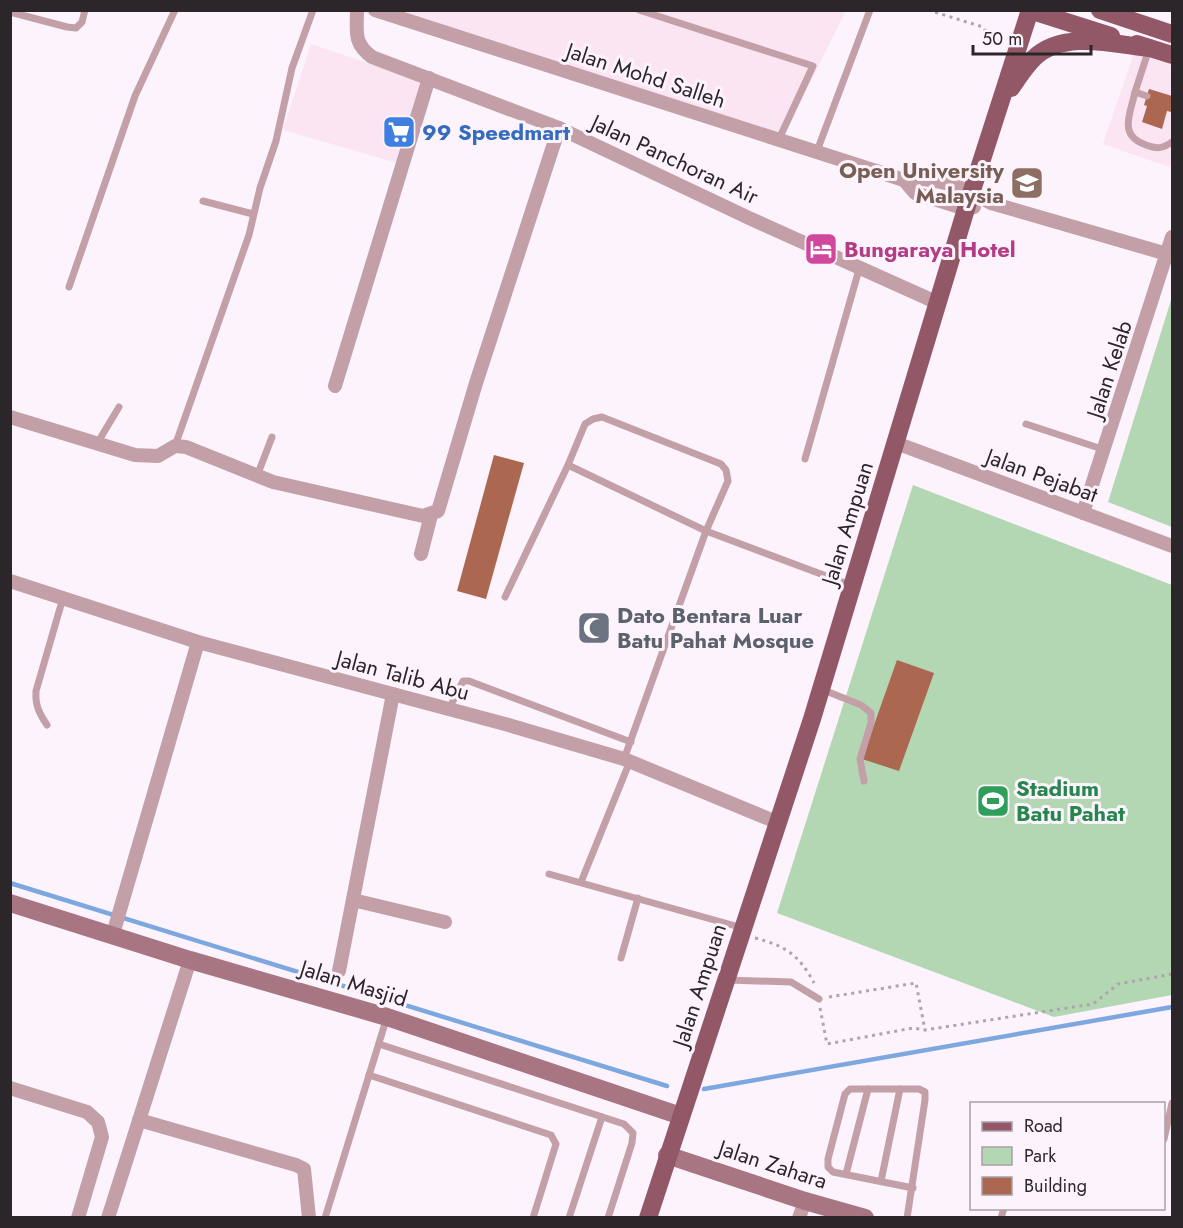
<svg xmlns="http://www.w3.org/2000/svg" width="1183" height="1228" viewBox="0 0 1183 1228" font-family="Jost,sans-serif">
<rect width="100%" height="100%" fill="#fcf3fc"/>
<!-- commercial -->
<g fill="#fbe5f3">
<polygon points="356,11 846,11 778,147"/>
<polygon points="311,44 433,85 408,166 283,130"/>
<polygon points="1134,53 1172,65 1172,168 1103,144"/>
</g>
<!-- green -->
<g fill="#b4d7b3">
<polygon points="1172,297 1172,527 1108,502"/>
<polygon points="913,485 1172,585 1172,995 1054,1017 777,913"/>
</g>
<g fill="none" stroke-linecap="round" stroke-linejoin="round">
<!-- stream -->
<g stroke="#7da7df" stroke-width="4.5">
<polyline points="10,883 667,1086"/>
<polyline points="704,1089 1172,1007"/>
</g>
</g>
<!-- building -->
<g fill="#ab6750">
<polygon points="1149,89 1172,96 1171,112 1167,111 1162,129 1142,122 1147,106 1144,105"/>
<polygon points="494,455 524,463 486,599 457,591"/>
<polygon points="897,660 934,673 899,771 862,759"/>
</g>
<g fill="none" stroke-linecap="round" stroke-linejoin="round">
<!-- path -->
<g stroke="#ada5ad" stroke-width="3" stroke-dasharray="3 4.5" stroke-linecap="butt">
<polyline points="928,10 983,27 993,44"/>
<path d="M755 938C786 946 799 955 814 983"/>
<polyline points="829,997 916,983 925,1030"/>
<polyline points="820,1008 827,1044 913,1028 925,1030 1093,1004 1118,984 1172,974"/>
</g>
<!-- lane -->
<g stroke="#c3a0a8" stroke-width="7">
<polyline points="639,10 813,66 779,139"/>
<polyline points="10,12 67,27 76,28 82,22 85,10"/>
<path d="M1135 92C1130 115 1118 135 1146 145 1157 149 1162 149 1172 142"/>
<polyline points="1147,96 1135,92 1149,49"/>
<polyline points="817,151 870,10"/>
<polyline points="203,201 253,214"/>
<polyline points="69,287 135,96 175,10"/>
<polyline points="1026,424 1105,450"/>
<polyline points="98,442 119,407"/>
<polyline points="175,446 249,235 260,188 276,141 292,68 313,10"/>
<polyline points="805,459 860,266"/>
<polyline points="568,465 706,531 853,586"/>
<polyline points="257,476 272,437"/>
<polyline points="505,597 568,465 585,424 593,419 602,417 721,464 726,470 728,481 706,531 624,759"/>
<polyline points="821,689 861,705 871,713 871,723 860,759 864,781"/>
<polyline points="449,709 463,681 469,681 631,742"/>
<path d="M47 725C39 713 35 705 36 691L63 598"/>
<polyline points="549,874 743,928"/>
<polyline points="581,882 630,761"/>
<polyline points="621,958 638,898"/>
<polyline points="727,980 791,982 819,999"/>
<polyline points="379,1044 624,1124 633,1133 632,1143 608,1218"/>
<polyline points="369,1075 551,1135 556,1144 533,1218"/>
<polyline points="1164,1139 1172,1103"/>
<polyline points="846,1174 868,1089"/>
<polyline points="881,1181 900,1089"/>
<polyline points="325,1218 387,1017"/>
<polyline points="569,1218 602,1117"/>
<polyline points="907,1218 925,1100 925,1092 919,1089 850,1089 845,1094 828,1159 828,1167 833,1172 913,1188"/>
<polyline points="1001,1218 1004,1208"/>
</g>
<!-- street -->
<g stroke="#c3a0a8" stroke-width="14">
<path d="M357 10C357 32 353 43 372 57L559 128 749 218 938 303"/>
<path d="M375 10 904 180C933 175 966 188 991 203L1167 254"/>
<polyline points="904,180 915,193 966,209 974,207"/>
<polyline points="335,386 429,78"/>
<polyline points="10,417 135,455 158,456 175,446 186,447 273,482 423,516 438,511 476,383 559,128"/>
<polyline points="896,443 1172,546"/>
<polyline points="1083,513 1172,237"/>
<polyline points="421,554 431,515"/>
<polyline points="10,581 198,642 505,724 624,759 779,823"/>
<polyline points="353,900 445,922"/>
<polyline points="113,934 198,642"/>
<polyline points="339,971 393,694"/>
<polyline points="10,1088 87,1112 98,1122 102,1137 78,1218"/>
<polyline points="139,1120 296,1165 304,1169 309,1218"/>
<polyline points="108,1218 190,960"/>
<polyline points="799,1218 805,1201"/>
</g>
<!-- secondary -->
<g stroke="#a87682" stroke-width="18">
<polyline points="10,903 190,960 387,1017 681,1116"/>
<polyline points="667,1155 805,1201 865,1218"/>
</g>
<!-- primary -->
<g stroke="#935867" stroke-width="18">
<polyline points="1029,10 1111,36"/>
<polyline points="1100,10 1172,34"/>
<polyline points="1137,44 1172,55"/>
<path d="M1011 88C1018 78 1025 67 1034 58 1063 30 1113 44 1149 48"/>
<polyline points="648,1218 812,719 966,209 1030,10"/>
</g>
</g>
<!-- icons -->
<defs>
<symbol id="supermarket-square" viewBox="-11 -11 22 22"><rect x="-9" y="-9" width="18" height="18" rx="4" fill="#3f7fe0" stroke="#fcf3fc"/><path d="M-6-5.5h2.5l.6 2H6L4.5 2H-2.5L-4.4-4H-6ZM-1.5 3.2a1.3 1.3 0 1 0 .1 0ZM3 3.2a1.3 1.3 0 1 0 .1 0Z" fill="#fff"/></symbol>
<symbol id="university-square" viewBox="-11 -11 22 22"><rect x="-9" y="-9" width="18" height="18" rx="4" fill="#8d6e63" stroke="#fcf3fc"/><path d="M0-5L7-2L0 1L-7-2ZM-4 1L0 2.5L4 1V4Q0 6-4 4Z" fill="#fff"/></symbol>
<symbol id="hotel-square" viewBox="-11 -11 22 22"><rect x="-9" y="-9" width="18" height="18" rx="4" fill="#d1479c" stroke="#fcf3fc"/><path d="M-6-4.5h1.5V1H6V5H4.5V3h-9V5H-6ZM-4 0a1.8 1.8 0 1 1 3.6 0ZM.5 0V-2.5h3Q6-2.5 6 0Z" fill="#fff"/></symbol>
<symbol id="mosque-square" viewBox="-11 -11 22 22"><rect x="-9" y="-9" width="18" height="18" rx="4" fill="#6b7280" stroke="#fcf3fc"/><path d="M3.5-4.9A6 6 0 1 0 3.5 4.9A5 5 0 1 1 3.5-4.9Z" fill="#fff"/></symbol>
<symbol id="stadium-square" viewBox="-11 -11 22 22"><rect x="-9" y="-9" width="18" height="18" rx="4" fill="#2e9e5b" stroke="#fcf3fc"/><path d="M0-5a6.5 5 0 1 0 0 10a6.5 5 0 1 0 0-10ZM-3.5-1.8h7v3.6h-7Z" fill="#fff"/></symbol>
</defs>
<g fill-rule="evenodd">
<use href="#supermarket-square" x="380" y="113" width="38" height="38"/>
<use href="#university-square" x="1008" y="164" width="38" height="38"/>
<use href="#hotel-square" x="802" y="230" width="38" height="38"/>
<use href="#mosque-square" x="575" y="609" width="38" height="38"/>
<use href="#stadium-square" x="974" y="782" width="38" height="38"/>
</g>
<g text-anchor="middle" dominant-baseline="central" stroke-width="6" stroke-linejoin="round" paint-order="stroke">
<!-- street labels -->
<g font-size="22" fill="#2a262a" stroke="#fcf3fc">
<text transform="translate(646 75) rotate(18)">Jalan Mohd Salleh</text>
<text transform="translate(675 159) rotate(25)">Jalan Panchoran Air</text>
<text transform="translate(1109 369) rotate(-72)">Jalan Kelab</text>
<text transform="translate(1042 475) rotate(20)">Jalan Pejabat</text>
<text transform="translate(847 523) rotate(-73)">Jalan Ampuan</text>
<text transform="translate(403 675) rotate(15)">Jalan Talib Abu</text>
<text transform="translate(354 983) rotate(17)">Jalan Masjid</text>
<text transform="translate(699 985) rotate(-72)">Jalan Ampuan</text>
<text transform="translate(773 1164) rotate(18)">Jalan Zahara</text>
</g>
<!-- shop labels -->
<g font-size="22" font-weight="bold" fill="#366cbe" stroke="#fcf3fc" text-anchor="start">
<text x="422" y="132">99 Speedmart</text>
</g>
<!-- education labels -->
<g font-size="22" font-weight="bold" fill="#785e54" stroke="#fcf3fc" text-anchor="end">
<text x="1004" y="170">Open University<tspan x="1004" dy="25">Malaysia</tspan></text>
</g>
<!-- hotel labels -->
<g font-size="22" font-weight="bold" fill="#b23c85" stroke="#fcf3fc" text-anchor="start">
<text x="844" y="249">Bungaraya Hotel</text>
</g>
<!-- worship labels -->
<g font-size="22" font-weight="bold" fill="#5b616d" stroke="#fcf3fc" text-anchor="start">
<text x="617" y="615">Dato Bentara Luar<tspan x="617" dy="25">Batu Pahat Mosque</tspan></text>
</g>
<!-- leisure labels -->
<g font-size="22" font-weight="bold" fill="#27864d" stroke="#fcf3fc" text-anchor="start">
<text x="1016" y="788">Stadium<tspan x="1016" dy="25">Batu Pahat</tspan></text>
</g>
</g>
<!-- border -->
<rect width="1183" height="1228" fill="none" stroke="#2a262a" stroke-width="24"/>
<!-- legend -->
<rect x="970" y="1102" width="195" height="108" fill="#fcf3fc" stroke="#a8a1a8" stroke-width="1.5"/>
<rect x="982" y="1122" width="30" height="9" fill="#935867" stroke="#a8a1a8" stroke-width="1.5"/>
<text x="1024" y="1132" font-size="18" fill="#2a262a">Road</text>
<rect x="982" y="1147" width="30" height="18" fill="#b4d7b3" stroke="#a8a1a8" stroke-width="1.5"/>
<text x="1024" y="1162" font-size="18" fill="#2a262a">Park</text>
<rect x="982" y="1177" width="30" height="18" fill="#ab6750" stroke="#a8a1a8" stroke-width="1.5"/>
<text x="1024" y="1192" font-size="18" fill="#2a262a">Building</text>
<!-- scale -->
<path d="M973 45v9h118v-9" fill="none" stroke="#2a262a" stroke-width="3"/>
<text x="982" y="45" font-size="18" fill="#2a262a" stroke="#fcf3fc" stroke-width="4.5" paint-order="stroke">50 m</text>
</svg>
